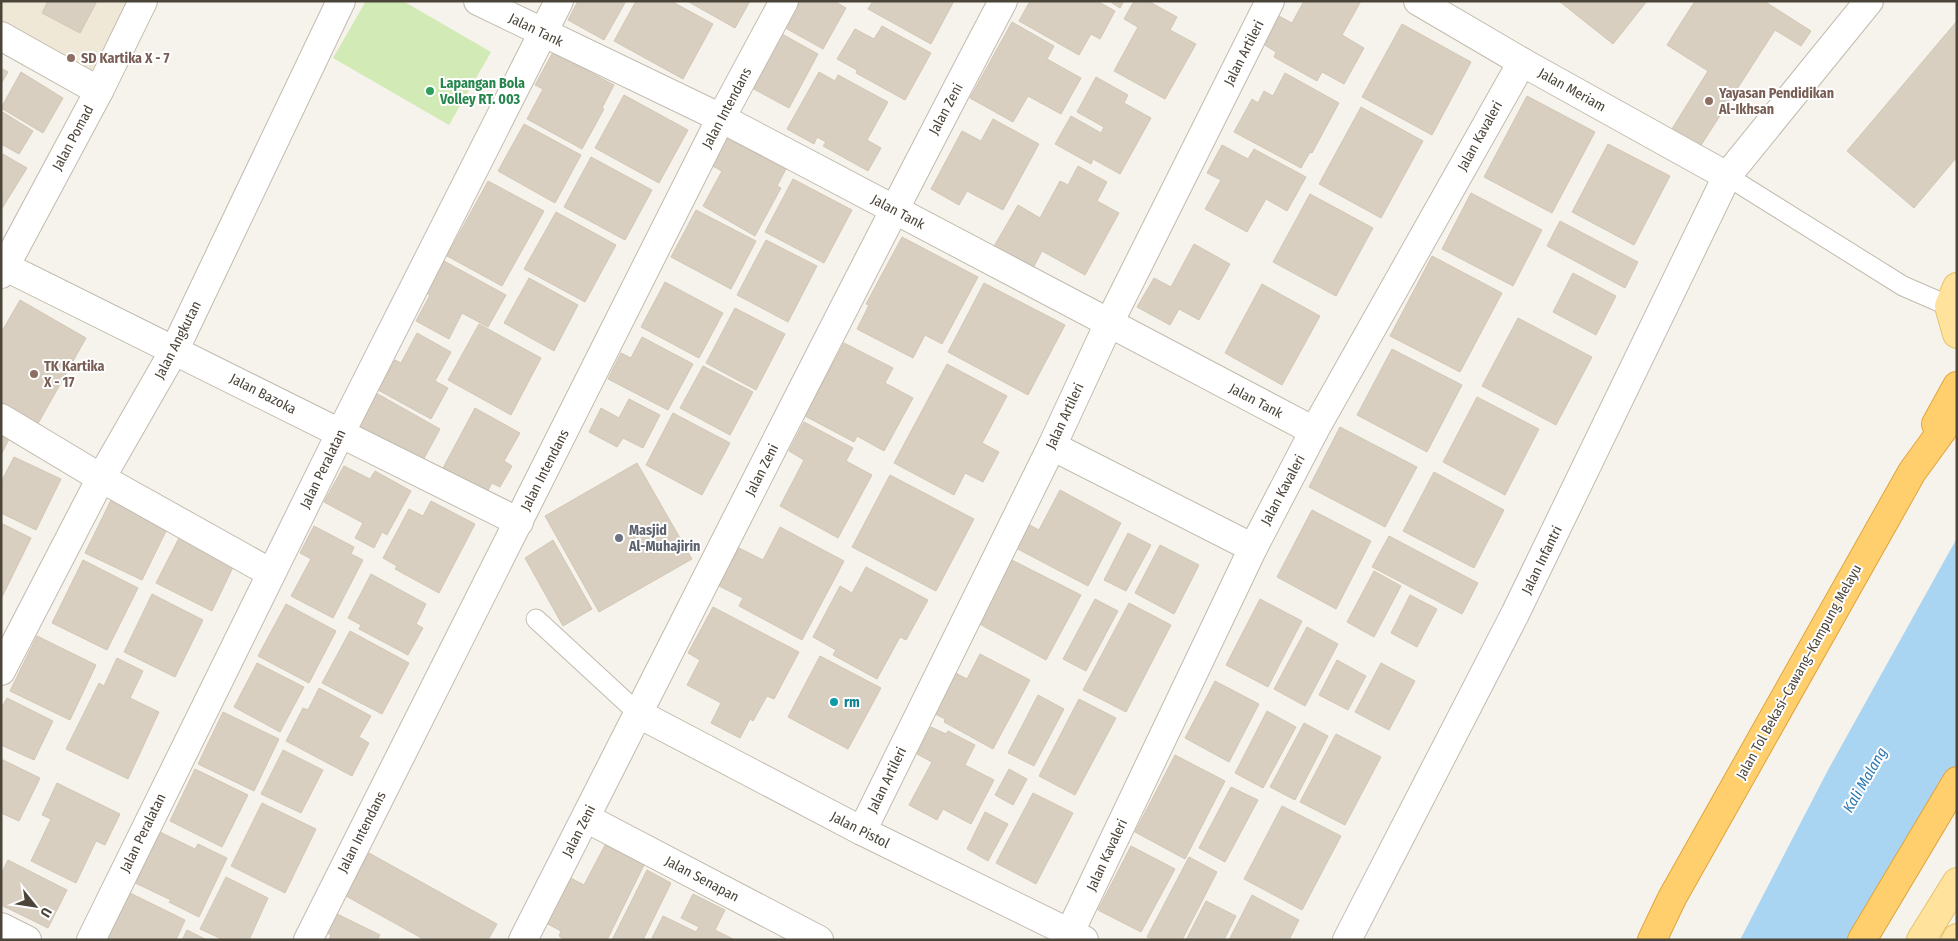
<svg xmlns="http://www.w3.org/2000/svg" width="1958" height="941" viewBox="0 0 1958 941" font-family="'Fira Sans Condensed',sans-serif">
<rect width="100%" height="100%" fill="#f6f3ec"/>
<!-- education -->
<polygon fill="#efe8d6" points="1,1 127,1 87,80 1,37"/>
<!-- green -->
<polygon fill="#d2eab5" points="366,1 403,1 491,52 449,125 333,58"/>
<!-- water -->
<polygon fill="#a9d4f2" points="1957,538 1957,782 1862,940 1740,940 1828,770"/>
<!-- building -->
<g fill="#d8cfc1" stroke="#d3c7b4">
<polygon points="48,1 97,1 80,33 42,13"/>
<polygon points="578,1 626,1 604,40 568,20"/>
<polygon points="636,1 671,1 713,24 683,79 614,41"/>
<polygon points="687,1 750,1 735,28"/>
<polygon points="793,1 834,1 846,8 823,49 780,25"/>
<polygon points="873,1 954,1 931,44 868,9"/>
<polygon points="1030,1 1097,1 1115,11 1100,39 1091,34 1079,55 1019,21"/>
<polygon points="1109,1 1124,1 1120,8"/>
<polygon points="1134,1 1148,1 1177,17 1170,30 1196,44 1165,99 1114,71 1138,27 1124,19"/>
<polygon points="1304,1 1361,1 1342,35 1364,48 1344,84 1322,72 1317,81 1274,57 1276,52 1263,44 1279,16 1292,23"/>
<polygon points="1559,1 1647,1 1613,44"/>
<polygon points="1695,1 1764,1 1811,31 1801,46 1775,30 1698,150 1670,132 1708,71 1667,45"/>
<polygon points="1957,21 1957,157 1914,208 1847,151"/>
<polygon points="1012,22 1054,46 1047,59 1081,78 1061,114 1028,96 1013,122 970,98"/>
<polygon points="1402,24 1471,62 1432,135 1362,97"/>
<polygon points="882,26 931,53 905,100 856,73 857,70 837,59 855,29 874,39"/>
<polygon points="780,33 818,54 789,108 750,87"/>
<polygon points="553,52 614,85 602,108 604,109 582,149 527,119 543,89 535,85"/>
<polygon points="1,68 8,72 1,84"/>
<polygon points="21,72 63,98 43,133 1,108"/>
<polygon points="819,72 835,81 838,75 888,102 867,140 881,148 868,171 823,146 826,142 817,137 814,144 787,129"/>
<polygon points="1285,73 1339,103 1312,153 1310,152 1301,168 1234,132 1252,99 1258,103 1264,91 1273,96"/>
<polygon points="1096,77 1128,95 1124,103 1151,118 1120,174 1093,159 1091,164 1055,144 1071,116 1101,133 1104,127 1077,112"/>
<polygon points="624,95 688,130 659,183 595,148"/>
<polygon points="1527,96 1595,132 1552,213 1484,177"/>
<polygon points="1361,107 1423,141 1381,218 1319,184"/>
<polygon points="1,111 33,131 19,154 1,144"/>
<polygon points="993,119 1039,144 1003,210 967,191 959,205 931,189 962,131 981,141"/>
<polygon points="524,124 581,155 555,203 498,171"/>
<polygon points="722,136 786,169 777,186 781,188 755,236 703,206 722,171 707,163"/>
<polygon points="1608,144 1670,176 1634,245 1572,212"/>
<polygon points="1222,145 1248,159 1254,149 1306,177 1287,211 1266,199 1247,232 1205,209 1221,180 1207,173"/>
<polygon points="1,153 27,168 1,210"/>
<polygon points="591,157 652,190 625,240 564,207"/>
<polygon points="1078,166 1107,182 1097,201 1119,213 1085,275 1042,251 1032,270 993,248 1018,205 1040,218 1060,181 1068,185"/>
<polygon points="793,179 852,210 824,263 765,232"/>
<polygon points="488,181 544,211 502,286 447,256"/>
<polygon points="1471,193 1542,230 1513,286 1442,249"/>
<polygon points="1310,194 1373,228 1336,296 1273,262"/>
<polygon points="696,210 756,241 731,289 671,257"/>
<polygon points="556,212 616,245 585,302 524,269"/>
<polygon points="1560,221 1638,262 1625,288 1547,246"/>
<polygon points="902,237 978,277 942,344 925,335 913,358 857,329 869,305 866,304"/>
<polygon points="766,240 817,266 788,322 737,295"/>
<polygon points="1194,244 1230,264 1199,320 1179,309 1170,325 1137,307 1154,278 1171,287"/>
<polygon points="1432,256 1502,293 1460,372 1390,336"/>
<polygon points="444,261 506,295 488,327 462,313 449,339 416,321 430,295 426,293"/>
<polygon points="1573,273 1616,296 1596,335 1553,312"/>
<polygon points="529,278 578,305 554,351 504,323"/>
<polygon points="665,282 723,313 699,358 641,327"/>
<polygon points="984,283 1065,325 1028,395 948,352"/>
<polygon points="1262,284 1320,316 1282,385 1225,353"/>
<polygon points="20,300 86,338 35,429 1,410 1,333"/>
<polygon points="735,308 785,334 756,390 706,363"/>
<polygon points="1518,318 1592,357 1556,425 1482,386"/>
<polygon points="479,324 541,358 511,415 448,380"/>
<polygon points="417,333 451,352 435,381 448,388 431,419 378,390 395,360 401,363"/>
<polygon points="642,337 693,364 668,410 608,379 621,353 631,358"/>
<polygon points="844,343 893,368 885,383 913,398 884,451 857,436 854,442 805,416"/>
<polygon points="1392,349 1462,385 1427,452 1357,415"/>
<polygon points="947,364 1007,396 982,443 999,452 983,482 965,473 954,495 894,463"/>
<polygon points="703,366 753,392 730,435 680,408"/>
<polygon points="376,393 440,429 421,464 357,428"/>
<polygon points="1477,397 1539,429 1505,495 1443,462"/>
<polygon points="629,399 660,415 643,448 623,438 617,447 589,432 601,408 619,418"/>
<polygon points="475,408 520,433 504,461 512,466 500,487 492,483 487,492 443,468"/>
<polygon points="673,413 730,443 702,495 646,465"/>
<polygon points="804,422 853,448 846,461 872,475 838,538 780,506 804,460 789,451"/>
<polygon points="1340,427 1417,467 1385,527 1309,487"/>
<polygon points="1,436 9,439 1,455"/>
<polygon points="14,457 61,479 36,530 1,513 1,482"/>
<polygon points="637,463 692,559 599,612 545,516"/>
<polygon points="344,466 370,479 375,471 411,491 387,535 382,532 374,548 355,538 363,523 324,502"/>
<polygon points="1434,472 1504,510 1474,568 1403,531"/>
<polygon points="890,475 974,519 936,591 852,547"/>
<polygon points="1060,490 1121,523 1088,586 1012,546 1024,522 1039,530"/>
<polygon points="111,500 168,527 142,580 85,553"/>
<polygon points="431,501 475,524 439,593 395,569 397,566 383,558 409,509 423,516"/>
<polygon points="1312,510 1371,541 1336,609 1277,577"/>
<polygon points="1,523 31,538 1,599"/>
<polygon points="314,526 354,547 351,554 363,560 333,618 291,596 311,559 300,553"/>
<polygon points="780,527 844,561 802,640 739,606 743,598 719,586 739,548 763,560"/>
<polygon points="1128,533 1151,545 1126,591 1104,580"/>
<polygon points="181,534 236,561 212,611 156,583"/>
<polygon points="1389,536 1478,583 1462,614 1372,567"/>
<polygon points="553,540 592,609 563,626 525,558"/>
<polygon points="1160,545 1199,565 1174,614 1135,593"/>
<polygon points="1008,558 1081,595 1046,660 974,621"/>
<polygon points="83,560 138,588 107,650 52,623"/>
<polygon points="866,567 928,600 906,640 900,637 877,679 833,655 836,650 813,637 840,586 852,593"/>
<polygon points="1374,571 1401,586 1374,637 1347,622"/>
<polygon points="371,574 426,604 416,624 423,628 408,655 359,629 361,625 348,618"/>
<polygon points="152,594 203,620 175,677 124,652"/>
<polygon points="1410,595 1437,609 1417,647 1391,633"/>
<polygon points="1095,599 1118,611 1086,671 1063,659"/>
<polygon points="1260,599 1302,621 1268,687 1226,665"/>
<polygon points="1129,603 1171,625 1126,712 1083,690"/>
<polygon points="286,604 336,631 309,683 258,656"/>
<polygon points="713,607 799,652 774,699 767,696 753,721 750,719 740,738 711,723 721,703 687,685 700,660 688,653"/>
<polygon points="1307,627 1338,644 1305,706 1274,689"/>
<polygon points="350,631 409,663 382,714 322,683"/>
<polygon points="37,636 96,665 70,720 10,691"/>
<polygon points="980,654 1030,680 993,749 944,722 945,719 927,710 948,669 967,679"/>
<polygon points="820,656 881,688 848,749 788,717"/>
<polygon points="117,658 143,671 130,698 159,712 128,779 66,749 99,683 104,686"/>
<polygon points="1337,660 1366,676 1348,710 1319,695"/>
<polygon points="257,663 304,687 280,732 234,707"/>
<polygon points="1381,663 1415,681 1389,730 1355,712"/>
<polygon points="1215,681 1259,704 1229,762 1185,738"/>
<polygon points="319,688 371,716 359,737 369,743 352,776 286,741 303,708 308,710"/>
<polygon points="1038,695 1064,709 1034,766 1008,753"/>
<polygon points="7,698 53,721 34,760 1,745 1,709"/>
<polygon points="1079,699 1116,718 1075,795 1039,776"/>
<polygon points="1267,711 1296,727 1263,788 1235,773"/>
<polygon points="223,712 279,739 254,791 198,764"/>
<polygon points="1304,723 1328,736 1295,800 1270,787"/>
<polygon points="931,727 946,734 948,731 975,745 965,765 994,780 971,824 943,809 937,820 909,805 932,762 917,754"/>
<polygon points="1336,734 1381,757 1345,825 1300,802"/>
<polygon points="283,750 323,770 301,813 261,794"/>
<polygon points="1175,755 1225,781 1185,859 1135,832"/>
<polygon points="1,759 40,778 19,821 1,813"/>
<polygon points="195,769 248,795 222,847 170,821"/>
<polygon points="1009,769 1027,779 1013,805 995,795"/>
<polygon points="57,783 120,814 105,845 96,841 76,883 31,861 51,819 42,815"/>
<polygon points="1231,787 1258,800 1225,862 1199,848"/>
<polygon points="1033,793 1073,813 1036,884 996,863"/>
<polygon points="262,803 316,829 285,893 231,866"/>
<polygon points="1282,806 1341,836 1302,910 1244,879"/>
<polygon points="985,812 1008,824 988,861 967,849"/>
<polygon points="158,831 195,849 198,844 227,858 199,917 169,902 171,900 133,882"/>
<polygon points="605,845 644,865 607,940 566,940 559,936 561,931 544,922 567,876 584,885"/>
<polygon points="1131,846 1175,869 1141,932 1098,910"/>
<polygon points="369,853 497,924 488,940 425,940 346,896"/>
<polygon points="1189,857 1217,872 1182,940 1154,940 1147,937"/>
<polygon points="8,860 67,890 48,928 1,905 1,874"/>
<polygon points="647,870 671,883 643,940 612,940"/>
<polygon points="226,877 268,898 249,940 224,940 200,929"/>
<polygon points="126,891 185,920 176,940 102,940"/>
<polygon points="693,894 725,910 715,930 735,940 651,940 663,916 696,932 699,927 681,918"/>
<polygon points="1252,895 1299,920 1289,940 1229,940"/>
<polygon points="1206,901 1236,916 1224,940 1186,940"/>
<polygon points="329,910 380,935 377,940 329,940 331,935 320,929"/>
<polygon points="187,930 207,940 182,940"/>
</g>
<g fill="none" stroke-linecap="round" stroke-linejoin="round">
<defs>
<g id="service">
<polyline points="1727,176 1903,286 1949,306"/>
<polyline points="536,619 639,714"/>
</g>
<g id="minor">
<polyline points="478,1 721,118 1314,431"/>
<polyline points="1418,1 1522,62 1727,176"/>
<polyline points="1,36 99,91"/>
<polyline points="6,267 519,522"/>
<polyline points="1,274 99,91 143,1"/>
<polyline points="1,418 101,478 271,573"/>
<polyline points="1052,446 1253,548"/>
<polyline points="1,671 101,478 175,349 341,1"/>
<polyline points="639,714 862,831 1084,940"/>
<polyline points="586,818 819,940"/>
<polyline points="862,831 1052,446 1109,323 1270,1"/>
<polyline points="1,927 27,940"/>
<polyline points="1070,932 1253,548 1314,431 1522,62"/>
<polyline points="91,940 340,434 559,1"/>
<polyline points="308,940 721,118 784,1"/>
<path d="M523 940C683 627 839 312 1003 1"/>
<polyline points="1347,940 1515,614 1727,176 1869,1"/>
</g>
<g id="primary">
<polyline points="1957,287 1949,306 1957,334"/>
<polyline points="1921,940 1957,882"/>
<polyline points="1956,940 1957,938"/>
</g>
<g id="motorway">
<polyline points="1936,424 1957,386"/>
<polyline points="1652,940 1672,898 1912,472 1957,410"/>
<polyline points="1862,940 1957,781"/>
</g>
</defs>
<!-- service casing -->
<use href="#service" stroke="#c2bbae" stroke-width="21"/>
<!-- minor casing -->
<use href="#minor" stroke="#c2bbae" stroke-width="30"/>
<!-- primary casing -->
<use href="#primary" stroke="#e6c16a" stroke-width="30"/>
<!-- motorway casing -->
<use href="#motorway" stroke="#e0a43c" stroke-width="30"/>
<!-- service -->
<use href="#service" stroke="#fff" stroke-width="19"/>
<!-- minor -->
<use href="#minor" stroke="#fff" stroke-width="28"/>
<!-- primary -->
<use href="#primary" stroke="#ffe39c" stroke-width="28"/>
<!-- motorway -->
<use href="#motorway" stroke="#ffcf6e" stroke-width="28"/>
</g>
<!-- markers -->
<g fill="#8d6e63" stroke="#fff" stroke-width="2">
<circle cx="71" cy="58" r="5"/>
<circle cx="1709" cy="101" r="5"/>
<circle cx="34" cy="374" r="5"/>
</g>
<circle fill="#2e9e5b" stroke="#fff" stroke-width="2" cx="430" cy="91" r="5"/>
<circle fill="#6b7280" stroke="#fff" stroke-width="2" cx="619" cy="538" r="5"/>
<circle fill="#0f9aa8" stroke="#fff" stroke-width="2" cx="834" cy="702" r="5"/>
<g text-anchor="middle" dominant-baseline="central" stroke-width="4" stroke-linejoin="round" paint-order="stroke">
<!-- street labels -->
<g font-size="14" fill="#4b4439" stroke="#fff">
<text transform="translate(536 30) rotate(26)">Jalan Tank</text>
<text transform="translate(1244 53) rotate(-63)">Jalan Artileri</text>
<text transform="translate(1572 90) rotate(29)">Jalan Meriam</text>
<text transform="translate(727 108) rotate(-62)">Jalan Intendans</text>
<text transform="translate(946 109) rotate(-62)">Jalan Zeni</text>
<text transform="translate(1480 136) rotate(-61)">Jalan Kavaleri</text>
<text transform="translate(73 138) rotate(-62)">Jalan Pomad</text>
<text transform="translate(898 212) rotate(28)">Jalan Tank</text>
<text transform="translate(178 340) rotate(-63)">Jalan Angkutan</text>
<text transform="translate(263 394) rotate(27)">Jalan Bazoka</text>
<text transform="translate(1256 401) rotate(28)">Jalan Tank</text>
<text transform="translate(1065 416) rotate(-65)">Jalan Artileri</text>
<text transform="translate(323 469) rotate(-64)">Jalan Peralatan</text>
<text transform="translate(545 470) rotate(-63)">Jalan Intendans</text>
<text transform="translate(762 470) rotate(-63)">Jalan Zeni</text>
<text transform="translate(1283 490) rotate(-62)">Jalan Kavaleri</text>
<text transform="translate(1542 560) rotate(-64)">Jalan Infantri</text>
<text transform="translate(1799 672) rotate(-61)">Jalan Tol Bekasi–Cawang–Kampung Melayu</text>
<text transform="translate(887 780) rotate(-64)">Jalan Artileri</text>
<text transform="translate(860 830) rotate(27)">Jalan Pistol</text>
<text transform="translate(579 831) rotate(-63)">Jalan Zeni</text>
<text transform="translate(362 832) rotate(-63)">Jalan Intendans</text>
<text transform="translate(143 833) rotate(-64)">Jalan Peralatan</text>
<text transform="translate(1107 855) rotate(-65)">Jalan Kavaleri</text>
<text transform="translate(702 879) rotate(28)">Jalan Senapan</text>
</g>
<!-- education labels -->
<g font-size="14" font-weight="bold" fill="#785e54" stroke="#fff" text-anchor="start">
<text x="81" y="58">SD Kartika X - 7</text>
<text x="1719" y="93">Yayasan Pendidikan<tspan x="1719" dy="16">Al-Ikhsan</tspan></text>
<text x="44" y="366">TK Kartika<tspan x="44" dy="16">X - 17</tspan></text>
</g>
<!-- leisure labels -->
<g font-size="14" font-weight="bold" fill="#27864d" stroke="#fff" text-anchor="start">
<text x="440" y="83">Lapangan Bola<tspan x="440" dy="16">Volley RT. 003</tspan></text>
</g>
<!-- worship labels -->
<g font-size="14" font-weight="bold" fill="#5b616d" stroke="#fff" text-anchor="start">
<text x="629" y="530">Masjid<tspan x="629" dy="16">Al-Muhajirin</tspan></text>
</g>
<!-- culture labels -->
<g font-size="14" font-weight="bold" fill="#0d838f" stroke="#fff" text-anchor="start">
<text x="844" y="702">rm</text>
</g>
<!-- water labels -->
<g font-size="15" font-style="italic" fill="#2e7ab2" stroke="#fff">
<text transform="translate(1865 780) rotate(-60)">Kali Malang</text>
</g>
</g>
<!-- border -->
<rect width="1958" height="941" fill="none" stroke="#4b4439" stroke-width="5"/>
<!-- north arrow -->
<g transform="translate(35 906) rotate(120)" stroke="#ffffff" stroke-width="4" paint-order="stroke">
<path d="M0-4L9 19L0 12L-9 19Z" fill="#4b4439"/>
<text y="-8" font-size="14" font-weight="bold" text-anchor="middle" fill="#4b4439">U</text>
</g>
</svg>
